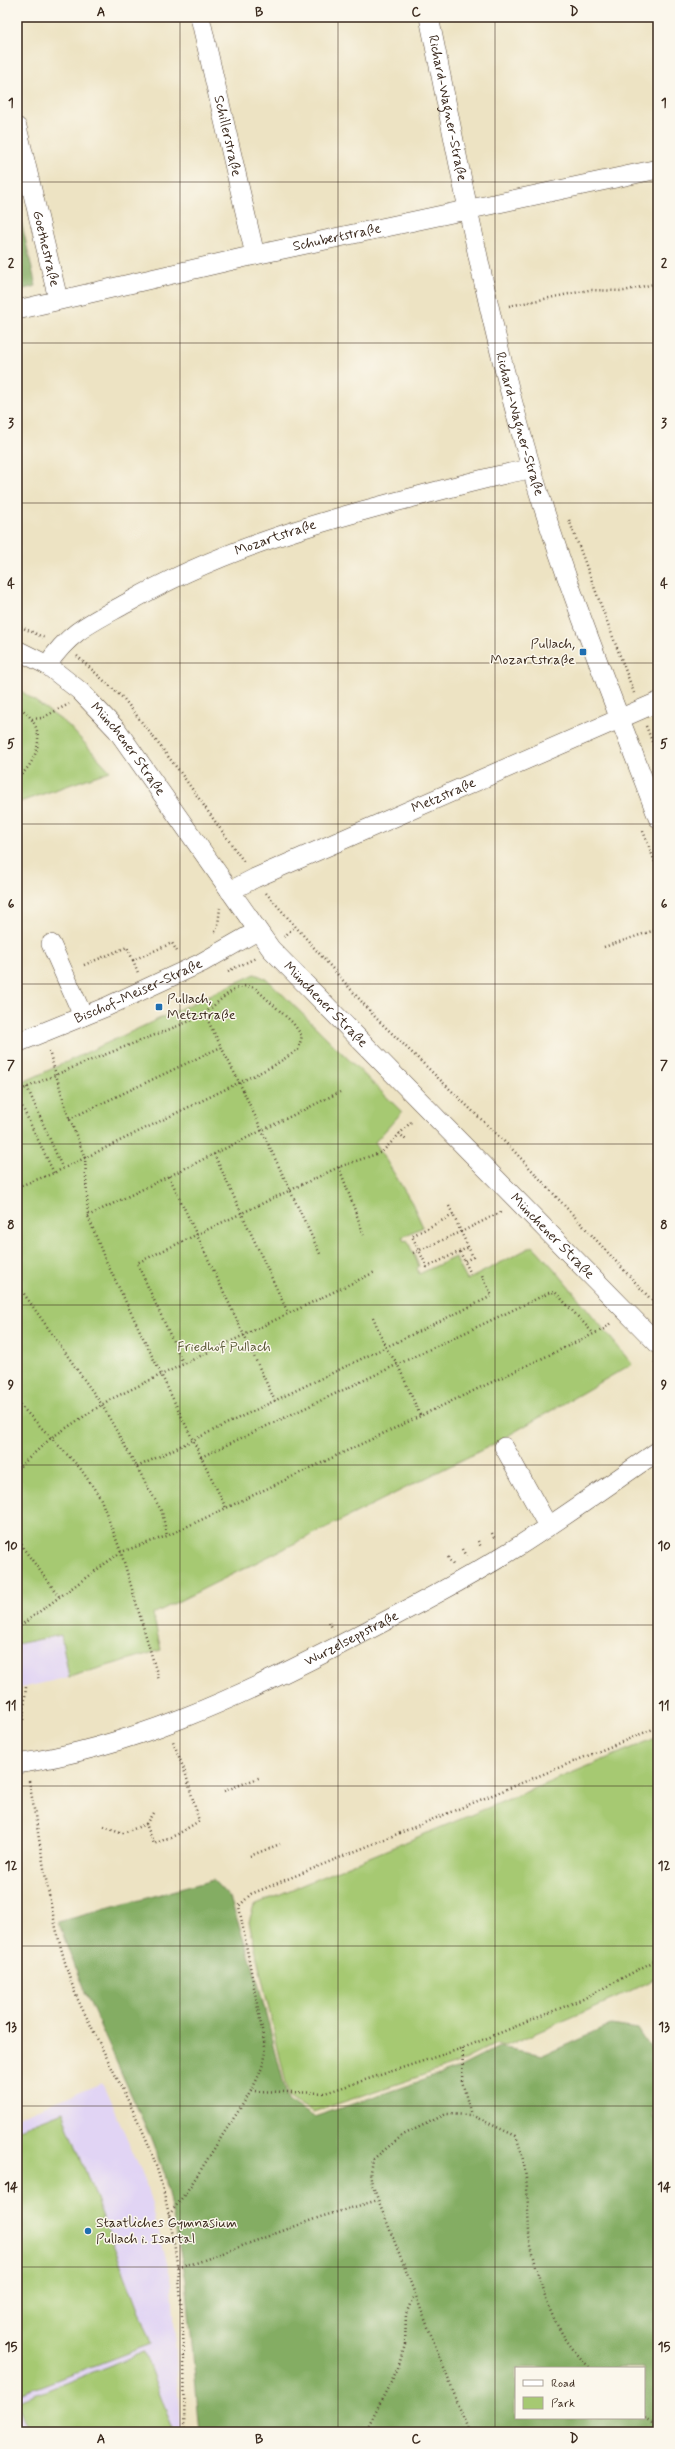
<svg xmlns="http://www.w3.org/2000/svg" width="675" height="2449" viewBox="0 0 675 2449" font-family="Mynerve,sans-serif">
<rect width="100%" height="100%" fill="#fbf7ec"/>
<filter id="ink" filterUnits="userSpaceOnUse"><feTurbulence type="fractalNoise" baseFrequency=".025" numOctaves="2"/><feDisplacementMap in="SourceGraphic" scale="8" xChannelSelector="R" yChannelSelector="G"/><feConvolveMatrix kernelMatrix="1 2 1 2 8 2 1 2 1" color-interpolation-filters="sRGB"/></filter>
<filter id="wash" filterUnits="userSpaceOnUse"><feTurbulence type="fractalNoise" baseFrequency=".012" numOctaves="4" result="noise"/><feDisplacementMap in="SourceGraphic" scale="16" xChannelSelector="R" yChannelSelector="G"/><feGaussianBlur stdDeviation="0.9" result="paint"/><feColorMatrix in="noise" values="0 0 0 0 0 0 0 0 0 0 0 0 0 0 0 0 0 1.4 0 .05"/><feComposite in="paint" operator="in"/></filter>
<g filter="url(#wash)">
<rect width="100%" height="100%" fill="#ede3c3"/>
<!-- built -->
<g fill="#e1d4f4">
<polygon points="61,1635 69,1677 17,1689 17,1644"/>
<polygon points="102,2083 145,2180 172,2282 180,2432 17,2432 17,2117"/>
</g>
<!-- green -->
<g fill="#a6c972" stroke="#707a48">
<polygon points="17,688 68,725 110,771 17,803"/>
<polygon points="255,974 267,979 402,1112 375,1142 412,1203 423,1227 402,1237 404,1241 407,1240 419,1266 417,1268 419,1274 455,1257 467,1280 533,1246 557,1272 632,1364 490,1446 153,1614 161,1650 69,1677 61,1635 17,1644 17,1085"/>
<polygon points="658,1737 658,1977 618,1997 506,2046 496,2044 454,2065 313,2112 289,2097 249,1922 254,1905"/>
<polygon points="63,2112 151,2344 17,2395 17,2130"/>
<polygon points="144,2352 173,2430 167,2432 29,2432 17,2402"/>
</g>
<!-- forest -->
<g fill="#84ad64" stroke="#606c41" fill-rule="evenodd">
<polygon points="17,203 36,286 17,291"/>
<path d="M213 1880 230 1898 257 1979 288 2100 314 2117 456 2069 499 2047 544 2055 611 2025 638 2029 655 2055 658 2087 652 2117 658 2120V2432H200L186 2280 164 2174 148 2132 83 1988 58 1922ZM516 2368H644V2418H516Z"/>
</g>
</g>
<g filter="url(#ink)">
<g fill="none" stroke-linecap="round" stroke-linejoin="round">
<defs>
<g id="minor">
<path id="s1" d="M200 17 255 255"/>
<path id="s2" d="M429 17C460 167 487 320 531 467 566 586 614 702 658 818"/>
<path id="s3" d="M17 127 58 299"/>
<path id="s4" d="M17 310 255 255 658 169"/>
<path id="s5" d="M17 650 47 665 80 691 117 730 271 949 658 1344"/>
<path id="s6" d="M47 665C71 630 91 623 127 603 219 550 320 521 422 495 458 486 494 475 531 469"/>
<path id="s7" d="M230 891 255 878 658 702"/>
<polyline points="51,944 83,1016"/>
<path id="s8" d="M17 1043 106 1007 201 963 257 931"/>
<polyline points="504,1447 548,1526"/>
<path id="s9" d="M17 1764C130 1747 233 1700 334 1648 395 1616 456 1585 514 1549 563 1518 610 1484 658 1451"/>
</g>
</defs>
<!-- minor casing -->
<use href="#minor" stroke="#564637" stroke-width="20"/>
<!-- path -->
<g stroke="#564637" stroke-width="2.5" stroke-dasharray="1 3" stroke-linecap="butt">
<polyline points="509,306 589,290 624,291 658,283"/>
<polyline points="569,520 634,693"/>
<polyline points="17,625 45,638"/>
<polyline points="77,656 124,699 180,772 244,862"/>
<path d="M17 706C48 725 42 757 17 779"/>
<polyline points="32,719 42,718 69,704"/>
<polyline points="646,726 658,757"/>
<polyline points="643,831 658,870"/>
<polyline points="266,893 376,1018 515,1152 658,1307"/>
<polyline points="215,932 218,925 220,908"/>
<polyline points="284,937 294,927"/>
<polyline points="604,947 658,929"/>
<polyline points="133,960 138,973"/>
<polyline points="84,965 127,947 133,960 172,943 178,953"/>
<polyline points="228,971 256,958"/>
<polyline points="205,1015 239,1082 321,1256"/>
<polyline points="49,1051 67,1112 85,1158 88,1216 104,1257 226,1508"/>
<polyline points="27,1087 62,1167"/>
<path d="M17 1092C75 1065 136 1043 195 1019 213 1012 235 976 256 989L293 1023 302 1036 298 1050 273 1066 54 1173 17 1187"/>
<polyline points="17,1096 54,1173"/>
<polyline points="69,1119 221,1047"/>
<polyline points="399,1133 406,1140"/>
<polyline points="214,1154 288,1313"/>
<polyline points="339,1167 364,1235"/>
<polyline points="169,1176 275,1401"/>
<polyline points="449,1206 461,1232 503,1211"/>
<polyline points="453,1215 412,1236 427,1267 469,1247"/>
<polyline points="88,1216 340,1092"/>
<polyline points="460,1252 471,1274"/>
<polyline points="413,1253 461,1232 473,1257 465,1261"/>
<polyline points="17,1284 102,1405 162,1512 167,1536"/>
<polyline points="373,1317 386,1348 397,1363 420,1415"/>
<polyline points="654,1362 658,1367"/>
<polyline points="183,1363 137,1263 339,1167 382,1152 413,1120"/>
<polyline points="17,1402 80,1468 100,1497 121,1552 159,1680"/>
<polyline points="201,1457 549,1293 555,1292 593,1333"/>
<polyline points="137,1467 492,1296 481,1273"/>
<polyline points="17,1469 51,1438 109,1400 375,1272"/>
<polyline points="17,1528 23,1548 59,1596"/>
<polyline points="492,1533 495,1540"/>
<polyline points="478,1541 481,1547"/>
<polyline points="462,1549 466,1556"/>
<polyline points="448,1557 453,1565"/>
<polyline points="329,1622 333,1629"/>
<polyline points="17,1628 121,1552 167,1536 604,1329 612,1322"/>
<polyline points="17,1630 20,1643"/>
<polyline points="23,1720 26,1687"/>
<path d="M29 1781C42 1851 50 1923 74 1990 79 2004 87 2017 93 2030 110 2065 128 2099 144 2134 182 2221 186 2338 184 2432"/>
<polyline points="224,1791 261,1777"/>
<polyline points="146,1824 153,1813"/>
<polyline points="104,1826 123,1833 146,1824 154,1844 178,1834 199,1821 186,1775 173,1741"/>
<polyline points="250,1856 280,1844"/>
<polyline points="463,2048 462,2081 471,2115"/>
<polyline points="251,2091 325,2093 463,2048 583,1999 658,1959"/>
<path d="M169 2215C190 2189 206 2161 224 2133 240 2108 261 2081 266 2052L240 1912 239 1906 251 1894 658 1727"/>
<polyline points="177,2266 196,2263 320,2217 378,2200"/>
<polyline points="644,2418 658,2425"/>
<polyline points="365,2432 398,2368 405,2345 406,2314 414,2295"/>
<path d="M469 2432 372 2184 370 2172 372 2160 403 2135 446 2114 471 2115 516 2136C529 2172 527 2196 529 2232 529 2242 533 2252 535 2262 546 2306 557 2335 590 2368"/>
<polyline points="543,2432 552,2432"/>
<polyline points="643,2432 658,2430"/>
</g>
<!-- minor -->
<use href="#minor" stroke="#fff" stroke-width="19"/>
</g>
</g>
<!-- grid -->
<path fill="none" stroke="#3b2a1e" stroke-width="1" stroke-opacity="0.55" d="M180 17V2432M338 17V2432M495 17V2432M17 182H658M17 343H658M17 503H658M17 663H658M17 824H658M17 984H658M17 1144H658M17 1305H658M17 1465H658M17 1625H658M17 1786H658M17 1946H658M17 2106H658M17 2267H658"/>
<!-- markers -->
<g fill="#1f6fb2" stroke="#fbf7ec" stroke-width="1.5">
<rect x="579" y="648" width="8" height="8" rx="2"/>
<rect x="155" y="1003" width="8" height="8" rx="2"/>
<circle cx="88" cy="2231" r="4"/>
</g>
<g text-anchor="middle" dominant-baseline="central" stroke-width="3" stroke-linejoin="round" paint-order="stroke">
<!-- street labels -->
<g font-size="14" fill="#3b2a1e" stroke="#fbf7ec">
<text stroke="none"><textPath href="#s2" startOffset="93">Richard-Wagner-Straße</textPath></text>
<text stroke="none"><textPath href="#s1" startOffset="122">Schillerstraße</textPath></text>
<text stroke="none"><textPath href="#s4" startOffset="328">Schubertstraße</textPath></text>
<text stroke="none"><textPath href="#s3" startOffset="125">Goethestraße</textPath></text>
<text stroke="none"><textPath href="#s2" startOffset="417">Richard-Wagner-Straße</textPath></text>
<text stroke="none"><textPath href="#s6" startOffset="265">Mozartstraße</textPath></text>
<text stroke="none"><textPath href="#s5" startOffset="151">Münchener Straße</textPath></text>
<text stroke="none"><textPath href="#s7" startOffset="234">Metzstraße</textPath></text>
<text stroke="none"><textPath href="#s8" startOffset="132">Bischof-Meiser-Straße</textPath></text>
<text stroke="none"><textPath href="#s5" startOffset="475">Münchener Straße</textPath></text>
<text stroke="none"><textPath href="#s5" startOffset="799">Münchener Straße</textPath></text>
<text stroke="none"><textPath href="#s9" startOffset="359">Wurzelseppstraße</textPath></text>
</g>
<!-- poi labels -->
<g font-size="14" fill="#3b2a1e" stroke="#fbf7ec" text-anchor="start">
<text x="575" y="644" text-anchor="end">Pullach,<tspan x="575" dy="16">Mozartstraße</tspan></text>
<text x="167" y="999">Pullach,<tspan x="167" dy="16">Metzstraße</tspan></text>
<text x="96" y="2223">Staatliches Gymnasium<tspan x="96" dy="16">Pullach i. Isartal</tspan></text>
</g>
<!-- park labels -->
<g font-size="14" fill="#5b5a37" stroke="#fbf7ec">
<text x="224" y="1347">Friedhof Pullach</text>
</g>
</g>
<!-- margin -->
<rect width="675" height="2449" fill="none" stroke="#fbf7ec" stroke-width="44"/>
<!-- legend -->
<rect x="515" y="2367" width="130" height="52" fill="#fbf7ec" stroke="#aea59a"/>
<rect x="523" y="2380" width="20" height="6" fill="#ffffff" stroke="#aea59a"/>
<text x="551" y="2387" font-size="12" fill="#3b2a1e">Road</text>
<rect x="523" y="2397" width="20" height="12" fill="#a6c972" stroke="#aea59a"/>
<text x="551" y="2407" font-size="12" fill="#3b2a1e">Park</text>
<rect x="22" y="22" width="631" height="2405" fill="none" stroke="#3b2a1e" stroke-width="1.5"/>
<g font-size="13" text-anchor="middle" font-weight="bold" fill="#3b2a1e">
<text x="101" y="16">A</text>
<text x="259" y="16">B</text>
<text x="416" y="16">C</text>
<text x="574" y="16">D</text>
<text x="11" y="107">1</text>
<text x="664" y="107">1</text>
<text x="11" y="267">2</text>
<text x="664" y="267">2</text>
<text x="11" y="427">3</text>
<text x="664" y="427">3</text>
<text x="11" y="588">4</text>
<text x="664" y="588">4</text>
<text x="11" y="748">5</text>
<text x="664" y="748">5</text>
<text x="11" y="908">6</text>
<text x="664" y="908">6</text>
<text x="11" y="1069">7</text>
<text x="664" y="1069">7</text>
<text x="11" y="1229">8</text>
<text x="664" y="1229">8</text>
<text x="11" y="1389">9</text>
<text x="664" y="1389">9</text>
<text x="11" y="1550">10</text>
<text x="664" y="1550">10</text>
<text x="11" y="1710">11</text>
<text x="664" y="1710">11</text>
<text x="11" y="1870">12</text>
<text x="664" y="1870">12</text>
<text x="11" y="2031">13</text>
<text x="664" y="2031">13</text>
<text x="11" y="2191">14</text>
<text x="664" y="2191">14</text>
<text x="11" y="2351">15</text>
<text x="664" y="2351">15</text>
<text x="101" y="2443">A</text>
<text x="259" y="2443">B</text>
<text x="416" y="2443">C</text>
<text x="574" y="2443">D</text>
</g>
</svg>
